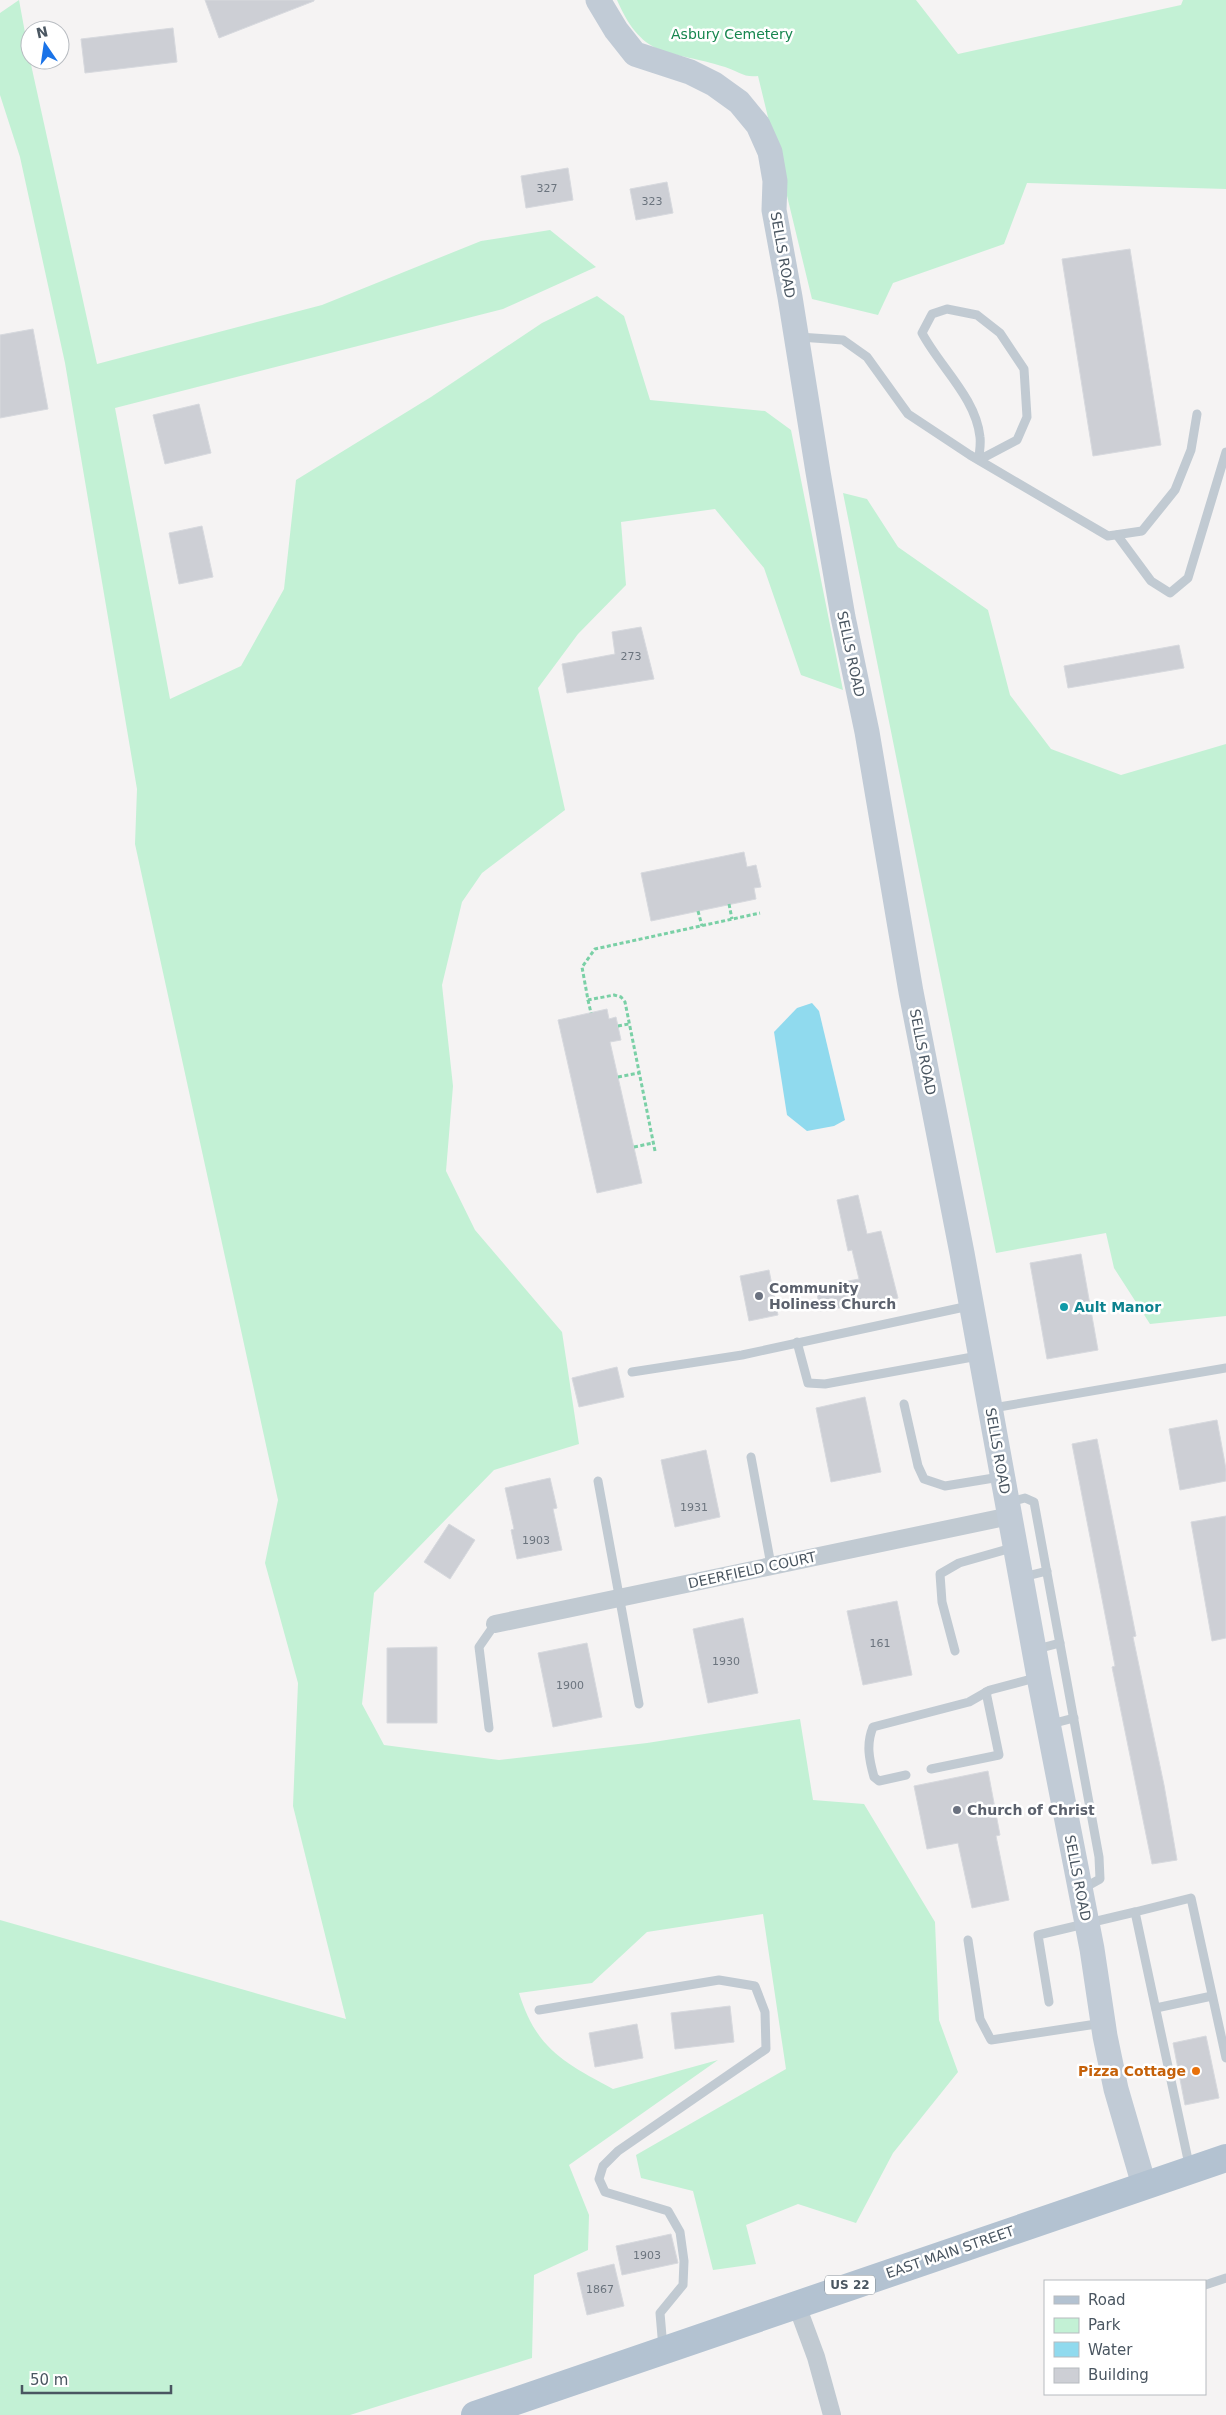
<svg xmlns="http://www.w3.org/2000/svg" width="1226" height="2415" viewBox="0 0 1226 2415" font-family="'DejaVu Sans',sans-serif">
<rect width="100%" height="100%" fill="#f5f3f3"/>
<!-- green -->
<g fill="#c3f1d5">
<path d="M19 0 30 60 97 364 322 305 481 241 550 230 596 267 503 309 115 408 170 699 241 666 284 589 296 480 431 397 542 323 597 296 624 316 650 400 765 411 791 430 843 690 801 675 764 568 715 509 621 522 626 585 578 634 538 688 565 810 482 873 462 902 442 985 453 1086 446 1171 475 1230 562 1332 579 1444 494 1470 374 1593 362 1704 384 1745 499 1760 647 1743 800 1719 813 1800 864 1804 935 1922 939 2020 958 2072 893 2153 856 2223 798 2204 746 2225 756 2264 713 2270 693 2191 641 2178 636 2155 786 2069 763 1914 647 1932 592 1983 519 1993C536 2049 565 2063 613 2089L718 2060 569 2165 589 2215 588 2250 534 2275 532 2358 350 2415H0V1920L346 2019 293 1806 298 1683 265 1563 278 1500 135 844 137 789 65 363 20 157 0 95V13Z"/>
<path d="M617 0H916L958 54 1181 5 1183 0H1226V189L1027 183 1004 244 893 283 878 315 812 299 758 76C744 78 738 71 725 67 670 49 644 62 617 0Z"/>
<polygon points="843,493 867,499 898,547 988,610 1010,695 1051,749 1121,775 1226,744 1226,1316 1150,1324 1114,1268 1106,1233 996,1253"/>
</g>
<!-- water -->
<polygon fill="#90daee" points="812,1003 819,1011 845,1120 834,1126 807,1131 787,1115 774,1032 797,1008"/>
<!-- building -->
<g fill="#cdcfd5" stroke="#d7d9de">
<polygon points="205,0 314,0 314,1 219,38"/>
<polygon points="173,28 177,62 85,73 81,39"/>
<polygon points="568,168 573,200 526,208 521,176"/>
<polygon points="667,182 673,213 636,220 630,189"/>
<polygon points="1130,249 1161,445 1093,456 1062,259"/>
<polygon points="33,329 48,409 0,418 0,335"/>
<polygon points="199,404 211,453 165,464 153,415"/>
<polygon points="202,526 213,577 179,584 169,533"/>
<polygon points="641,627 654,679 567,693 562,664 615,654 612,632"/>
<polygon points="1179,645 1184,668 1068,688 1064,666"/>
<polygon points="744,852 747,867 756,865 761,887 754,888 756,899 651,921 641,873"/>
<polygon points="607,1009 609,1019 616,1017 621,1040 610,1042 642,1183 597,1193 558,1020"/>
<polygon points="858,1195 867,1234 881,1231 898,1298 865,1306 865,1304 820,1311 816,1287 859,1279 852,1250 848,1251 837,1200"/>
<polygon points="1081,1254 1098,1350 1047,1359 1030,1263"/>
<polygon points="769,1270 778,1315 749,1321 740,1276"/>
<polygon points="617,1367 624,1397 579,1407 572,1378"/>
<polygon points="865,1397 881,1472 831,1482 816,1408"/>
<polygon points="1217,1420 1226,1469 1226,1481 1180,1490 1169,1429"/>
<polygon points="1097,1439 1136,1636 1133,1637 1164,1785 1177,1860 1152,1864 1112,1667 1115,1666 1072,1444"/>
<polygon points="706,1450 720,1517 675,1527 661,1460"/>
<polygon points="550,1478 557,1508 553,1509 562,1550 517,1559 511,1530 514,1529 505,1488"/>
<polygon points="1226,1516 1226,1638 1212,1641 1191,1522"/>
<polygon points="449,1524 475,1540 450,1579 424,1562"/>
<polygon points="897,1601 912,1675 863,1685 847,1611"/>
<polygon points="743,1618 758,1693 708,1703 693,1629"/>
<polygon points="587,1643 602,1717 553,1727 538,1653"/>
<polygon points="437,1647 437,1723 387,1723 387,1648"/>
<polygon points="988,1771 1000,1835 996,1836 1009,1900 972,1908 958,1843 927,1849 914,1786"/>
<polygon points="730,2006 734,2042 675,2049 671,2013"/>
<polygon points="637,2024 643,2058 595,2067 589,2033"/>
<polygon points="1206,2036 1219,2098 1185,2105 1173,2043"/>
<polygon points="671,2234 678,2263 622,2275 616,2246"/>
<polygon points="614,2264 624,2306 587,2315 577,2273"/>
</g>
<g fill="none" stroke-linecap="round" stroke-linejoin="round">
<!-- path -->
<g stroke="#7ad0a6" stroke-width="3" stroke-dasharray="4 2.5" stroke-linecap="butt">
<polyline points="729,904 732,919"/>
<polyline points="698,911 702,926"/>
<polyline points="588,1000 591,1013"/>
<polyline points="618,1026 629,1024"/>
<polyline points="618,1077 639,1073"/>
<polyline points="634,1147 653,1143"/>
<polyline points="655,1151 625,1002 621,997 614,995 588,1000 582,967 595,949 760,913"/>
</g>
<!-- lane -->
<g stroke="#c1cad2" stroke-width="9">
<path d="M947 309 977 315 1000 333 1024 369 1027 417 1017 440 979 460C979 453 981 445 980 437 976 398 940 367 922 333L932 314Z"/>
<polyline points="799,337 843,340 867,357 908,414 970,455 1108,536 1142,531 1175,490 1191,450 1197,414"/>
<polyline points="1117,535 1151,581 1170,593 1188,578 1226,452"/>
<polyline points="797,1342 808,1383 825,1384 978,1356"/>
<polyline points="632,1372 742,1355 969,1306"/>
<polyline points="904,1404 918,1466 924,1479 945,1486 1000,1477"/>
<polyline points="993,1408 1226,1368"/>
<polyline points="751,1457 771,1565"/>
<polyline points="598,1481 639,1704"/>
<polyline points="1010,1502 1025,1498 1034,1502 1099,1857 1100,1879 1082,1889"/>
<polyline points="1023,1577 1047,1571"/>
<polyline points="1037,1649 1060,1643"/>
<polyline points="955,1651 942,1602 940,1574 959,1563 1015,1547"/>
<polyline points="1051,1724 1074,1718"/>
<polyline points="489,1728 479,1647 495,1624"/>
<polyline points="931,1769 999,1755 986,1692"/>
<path d="M906 1775 879 1781 874 1777C869 1759 866 1744 873 1727L969 1702 990 1690 1039 1677"/>
<polyline points="968,1940 980,2019 991,2040 1103,2023"/>
<polyline points="1049,2002 1038,1935 1135,1912"/>
<polyline points="1156,2008 1212,1996"/>
<polyline points="539,2010 719,1980 755,1986 765,2012 766,2049 618,2151 603,2166 599,2179 605,2192 668,2211 680,2232 684,2261 683,2285 660,2313 663,2348"/>
<polyline points="1190,2169 1135,1912 1191,1898 1226,2058"/>
<polyline points="1205,2285 1226,2278"/>
</g>
<!-- street -->
<g stroke="#c1cad2" stroke-width="18">
<polyline points="495,1624 1010,1516"/>
<polyline points="796,2303 816,2357 832,2415"/>
</g>
<!-- secondary -->
<polyline stroke="#c1cbd6" stroke-width="25" points="598,0 616,30 635,54 690,72 714,84 739,102 758,125 770,152 775,181 774,210 790,297 818,472 843,617 867,732 911,992 962,1253 1039,1677 1092,1949 1105,2036 1116,2089 1144,2185"/>
<!-- primary -->
<polyline stroke="#b3c2d1" stroke-width="28" points="475,2415 1226,2158"/>
</g>
<!-- markers -->
<g fill="#6b7280" stroke="#fff" stroke-width="2">
<circle cx="759" cy="1296" r="5"/>
<circle cx="957" cy="1810" r="5"/>
</g>
<circle fill="#0f9aa8" stroke="#fff" stroke-width="2" cx="1064" cy="1307" r="5"/>
<circle fill="#e8710a" stroke="#fff" stroke-width="2" cx="1196" cy="2071" r="5"/>
<g text-anchor="middle" dominant-baseline="central" stroke-width="5" stroke-linejoin="round" paint-order="stroke">
<!-- number labels -->
<g font-size="11" fill="#6b747e">
<text x="547" y="188">327</text>
<text x="652" y="201">323</text>
<text x="631" y="656">273</text>
<text x="694" y="1507">1931</text>
<text x="536" y="1540">1903</text>
<text x="880" y="1643">161</text>
<text x="726" y="1661">1930</text>
<text x="570" y="1685">1900</text>
<text x="647" y="2255">1903</text>
<text x="600" y="2289">1867</text>
</g>
<!-- shield labels -->
<rect fill="#fff" stroke="#808990" stroke-width="1" x="825" y="2275.5" width="50" height="19" rx="4"/>
<g font-size="12" font-weight="bold" fill="#4a5661">
<text x="850" y="2285">US 22</text>
</g>
<!-- park labels -->
<g font-size="14" fill="#17864f" stroke="#fff">
<text x="732" y="34">Asbury Cemetery</text>
</g>
<!-- street labels -->
<g font-size="14" fill="#4a5661" stroke="#fff">
<text transform="translate(783 255) rotate(80)">SELLS ROAD</text>
<text transform="translate(851 654) rotate(78)">SELLS ROAD</text>
<text transform="translate(923 1052) rotate(79)">SELLS ROAD</text>
<text transform="translate(998 1451) rotate(80)">SELLS ROAD</text>
<text transform="translate(752 1570) rotate(-12)">DEERFIELD COURT</text>
<text transform="translate(1078 1878) rotate(79)">SELLS ROAD</text>
<text transform="translate(950 2252) rotate(-19)">EAST MAIN STREET</text>
</g>
<!-- worship labels -->
<g font-size="14" font-weight="bold" fill="#5b616d" stroke="#fff" text-anchor="start">
<text x="769" y="1288">Community<tspan x="769" dy="16">Holiness Church</tspan></text>
<text x="967" y="1810">Church of Christ</text>
</g>
<!-- culture labels -->
<g font-size="14" font-weight="bold" fill="#0d838f" stroke="#fff" text-anchor="start">
<text x="1074" y="1307">Ault Manor</text>
</g>
<!-- food labels -->
<g font-size="14" font-weight="bold" fill="#c56008" stroke="#fff" text-anchor="end">
<text x="1186" y="2071">Pizza Cottage</text>
</g>
</g>
<!-- legend -->
<rect x="1044" y="2280" width="162" height="115" fill="#ffffff" stroke="#b7bbc0"/>
<rect x="1054" y="2296" width="25" height="8" fill="#b3c2d1" stroke="#b7bbc0"/>
<text x="1088" y="2305" font-size="15" fill="#4a5661">Road</text>
<rect x="1054" y="2318" width="25" height="15" fill="#c3f1d5" stroke="#b7bbc0"/>
<text x="1088" y="2330" font-size="15" fill="#4a5661">Park</text>
<rect x="1054" y="2342" width="25" height="15" fill="#90daee" stroke="#b7bbc0"/>
<text x="1088" y="2355" font-size="15" fill="#4a5661">Water</text>
<rect x="1054" y="2368" width="25" height="15" fill="#cdcfd5" stroke="#b7bbc0"/>
<text x="1088" y="2380" font-size="15" fill="#4a5661">Building</text>
<!-- north arrow -->
<g transform="translate(45 45) rotate(347)"><circle r="24" fill="#ffffff" stroke="#b7bbc0"/>
<path d="M0-4L9 19L0 12L-9 19Z" fill="#1a73e8"/>
<text y="-8" font-size="14" font-weight="bold" text-anchor="middle" fill="#4a5661">N</text>
</g>
<!-- scale -->
<path d="M22 2385v8h149v-8" fill="none" stroke="#4a5661" stroke-width="2.5"/>
<text x="30" y="2385" font-size="15" fill="#4a5661" stroke="#ffffff" stroke-width="4" paint-order="stroke">50 m</text>
</svg>
